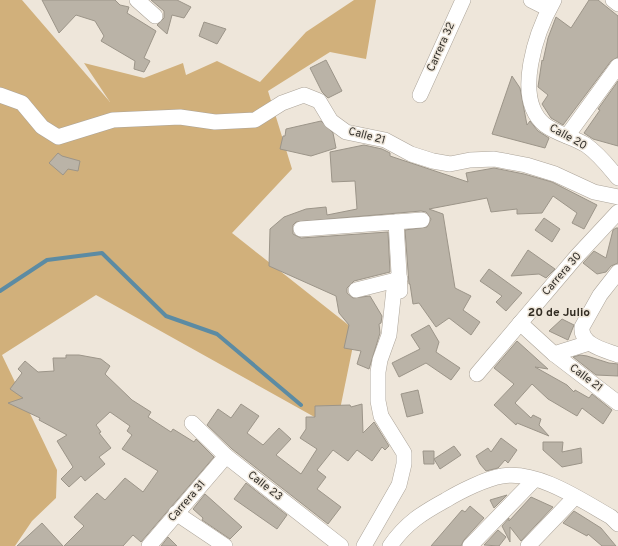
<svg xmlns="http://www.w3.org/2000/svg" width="618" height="546" viewBox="0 0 618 546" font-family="Overpass,sans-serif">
<rect width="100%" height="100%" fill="#eee6da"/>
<!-- green -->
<polygon fill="#d1b07b" points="0,0 22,0 110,102 84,63 144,78 183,63 186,75 217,61 260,82 306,32 354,0 376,0 366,59 330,52 268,91 292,169 232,233 356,331 336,429 96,295 2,355 57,470 56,498 32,521 15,546 0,546"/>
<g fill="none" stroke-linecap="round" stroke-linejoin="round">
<!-- stream -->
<polyline stroke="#5c8ba3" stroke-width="4" points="0,291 47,260 102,253 166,316 217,334 301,405"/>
</g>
<!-- building -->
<g fill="#bab3a7" stroke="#9c9589">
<polygon points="42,0 115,0 120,5 129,7 127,13 156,31 144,58 150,61 144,72 134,69 135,61 101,41 104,36 95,21 76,15 59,33"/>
<polygon points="151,0 177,0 191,7 184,18 172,15 167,34 157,25 164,18 164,11"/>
<polygon points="589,0 598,0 618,16 618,57 611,61 563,125 551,118 542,104 548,95 538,87 542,60 543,61 548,38 556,17 571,28"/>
<polygon points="204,22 226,29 217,44 199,36"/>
<polygon points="326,60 342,91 328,98 322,92 310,68"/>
<polygon points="512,76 520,88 527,125 530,121 538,131 549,138 545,148 492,134"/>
<polygon points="618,81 618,146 593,139 584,133 600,110 598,109"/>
<polygon points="321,121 333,133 336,148 311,156 280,149 283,136 285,136 286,129"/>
<polygon points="364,145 382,149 390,153 390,156 468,182 466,173 494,168 524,174 552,182 597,205 584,229 572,223 577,213 553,196 542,213 517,214 517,209 491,212 487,198 429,209 443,214 455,288 471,296 463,310 480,322 471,335 449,318 436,327 419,303 413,304 410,284 409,284 405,230 427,227 431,219 426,212 421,211 296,222 293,225 293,234 301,238 388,232 390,272 354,281 347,288 347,293 353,298 370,296 382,316 381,323 379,324 380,333 369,369 357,364 361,351 344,348 349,325 339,313 336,296 269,266 270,229 284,217 306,209 326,207 327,215 357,209 355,181 332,182 330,152"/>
<polygon points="58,153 62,156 80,161 78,171 68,169 63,175 49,163"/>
<polygon points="544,218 560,229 552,242 535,230"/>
<polygon points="616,228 618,228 618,263 611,266 606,272 597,274 583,263 594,251 606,258 613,230"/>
<polygon points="528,250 555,269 546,278 539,274 511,276"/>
<polygon points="489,269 522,293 506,311 496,302 502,296 480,281"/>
<polygon points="562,319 574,325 568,340 549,331"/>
<polygon points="429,325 439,342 436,352 460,368 451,380 426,363 399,377 392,363 420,349 411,335"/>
<polygon points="517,341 548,369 535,367 567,385 574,392 575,390 589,398 592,394 612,410 603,424 582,408 577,416 548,399 532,384 515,403 531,418 533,415 541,419 539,425 549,436 517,423 516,425 494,405 514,384 494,368"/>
<polygon points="66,355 79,355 101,359 110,366 105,374 132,400 151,412 148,417 171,432 173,429 194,442 196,439 214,457 141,542 133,535 123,546 64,546 84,526 74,517 97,493 105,500 125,478 143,492 158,471 122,449 132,435 127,431 130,426 110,412 96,425 101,432 99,433 111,448 99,457 105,464 85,481 81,476 69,487 61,479 73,467 57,441 67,435 39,420 40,418 8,403 23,398 10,389 22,373 18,369 25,361 38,372 54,371 53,358 66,358"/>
<polygon points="580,355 587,356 609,363 618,364 618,376 596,375 573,357"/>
<polygon points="418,390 423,413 407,417 401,394"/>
<polygon points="241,404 259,416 247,433 263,445 279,428 291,439 276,455 301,474 317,449 300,438 306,429 306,417 315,417 315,406 350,405 351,407 362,404 363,433 374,422 389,446 385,450 382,447 372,461 357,450 348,461 333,450 317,470 326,477 317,489 341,507 328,524 232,449 207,425 218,409 231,418"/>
<polygon points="501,438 517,450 508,463 505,460 498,468 486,471 480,464 476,456 488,448 491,452"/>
<polygon points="543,442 563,442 562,452 581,448 582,463 562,467 543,450"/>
<polygon points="454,446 461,455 440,469 434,459"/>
<polygon points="423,451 434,451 434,464 424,464"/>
<polygon points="246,483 287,515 277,529 234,499"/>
<polygon points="205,494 242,527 230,539 202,520 203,518 193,509"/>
<polygon points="507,495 494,508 490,500"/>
<polygon points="531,497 553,507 521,541 510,527 510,542 502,526 509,518 509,521"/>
<polygon points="470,506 484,518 464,540 461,546 431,546 462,510 465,512"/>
<polygon points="574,511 601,528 616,546 602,546 588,534 587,536 563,523"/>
<polygon points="42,523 63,546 17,546"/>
<polygon points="498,530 506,537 499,546 484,545"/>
<polygon points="168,537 177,546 161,546"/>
</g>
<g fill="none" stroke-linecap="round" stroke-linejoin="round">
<defs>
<g id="minor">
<polyline points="137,0 155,16"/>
<polyline points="531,0 549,9"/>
<path d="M554 0C537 30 512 98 545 125 557 134 573 137 586 145 599 154 608 166 618 178"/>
<polyline points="613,0 618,4"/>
<polyline points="0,95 22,103 42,127 58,137 113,120 180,117 215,122 255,120 282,103 304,95 319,101 331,121 346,132 385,140 411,154 433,161 450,164 470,160 494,159 526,165 555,174 594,192 618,197"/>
<polyline points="420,95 463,0"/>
<polyline points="567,136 618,66"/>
<polyline points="396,222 400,291"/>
<polyline points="301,229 422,220"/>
<path d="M618 272 600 295 582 327C580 345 605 350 618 355"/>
<polyline points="356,290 400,279"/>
<polyline points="520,323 554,354 618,403"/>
<polyline points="554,354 589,343"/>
<polyline points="477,374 577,256 618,212"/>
<polyline points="192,423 226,456 341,546"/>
<polyline points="176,513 225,546"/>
<polyline points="149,546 226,456"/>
<polyline points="364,546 399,485 404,464 404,453 381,416 378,401 378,372 380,360 389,335 395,280"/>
<path d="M390 546C406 523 422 513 446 500 459 492 487 478 502 476 538 470 581 500 611 517L618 524"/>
<polyline points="470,546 534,480"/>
<polyline points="528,546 575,497"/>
</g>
</defs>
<!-- minor casing -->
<use href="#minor" stroke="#aca499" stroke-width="16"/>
<!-- minor -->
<use href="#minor" stroke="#fff" stroke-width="15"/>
</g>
<g text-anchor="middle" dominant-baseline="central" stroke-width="3" stroke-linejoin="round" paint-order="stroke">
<!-- street labels -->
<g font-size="11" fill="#312e29" stroke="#eee6da">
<text transform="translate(441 47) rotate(-66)">Carrera 32</text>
<text transform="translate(367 136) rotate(15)">Calle 21</text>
<text transform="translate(568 137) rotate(29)">Calle 20</text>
<text transform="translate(562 274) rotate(-49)">Carrera 30</text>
<text transform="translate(586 378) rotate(37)">Calle 21</text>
<text transform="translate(265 486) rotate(38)">Calle 23</text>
<text transform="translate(187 501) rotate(-49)">Carrera 31</text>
</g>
<!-- neighbourhood labels -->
<g font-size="12" font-weight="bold" fill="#322c22" stroke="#eee6da">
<text x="559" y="313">20 de Julio</text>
</g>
</g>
</svg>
